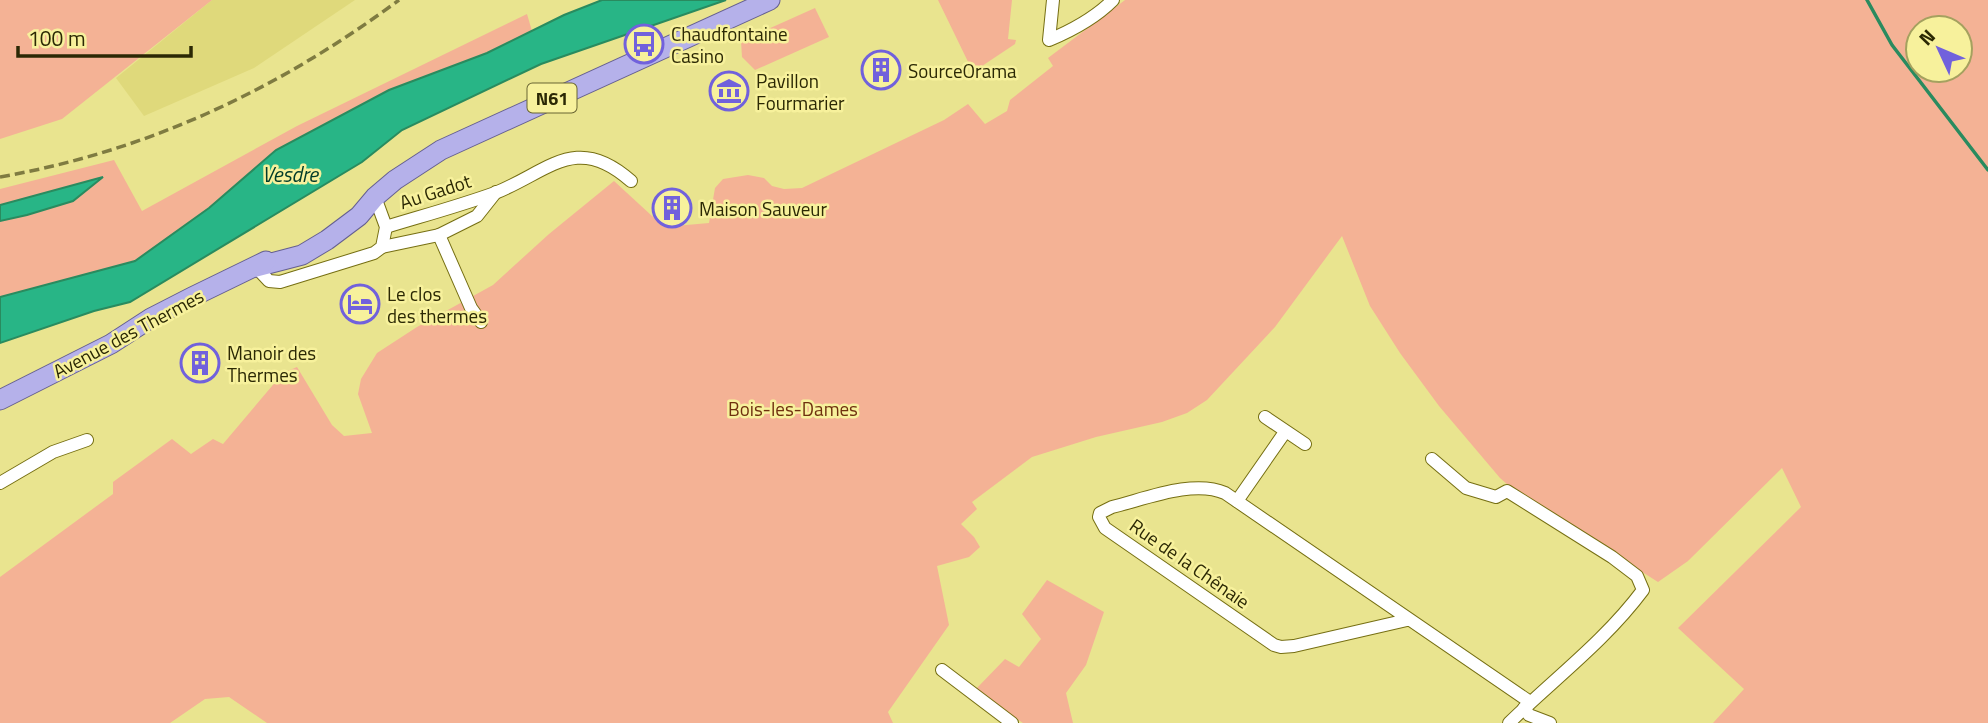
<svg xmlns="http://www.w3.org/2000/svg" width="1988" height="723" viewBox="0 0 1988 723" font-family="'Titillium Web',sans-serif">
<rect width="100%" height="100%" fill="#e9e48f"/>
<!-- built -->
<polygon fill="#dfd97b" points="212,0 355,0 254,68 144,116 116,78"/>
<!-- green -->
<g fill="#f4b295" fill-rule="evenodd">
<polygon points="0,0 212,0 62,119 0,139"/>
<polygon points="938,0 1012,0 1008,39 1016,40 1015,44 973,72"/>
<path d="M1125 0H1988V723H1713L1744 689 1678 628 1801 507 1782 468 1688 561 1658 582 1516 492 1500 478 1439 406 1400 353 1370 306 1342 236 1275 327 1207 400 1187 413 1162 422 1096 437 1032 457 972 502 977 509 961 524 974 537 980 547 969 557 937 566 949 625 888 712 893 723H267L229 697 205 699 170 723H0V577L113 494V482L172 439 191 454 213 439 223 444 283 373 297 367 332 425 344 436 372 433 358 394 361 379 377 353 417 327 493 285 549 234 614 181 664 227 709 223 715 188 723 179 748 175 764 178 772 186 784 189 802 188 944 120 968 104 985 124 1007 111 1010 100 1053 66 1048 58ZM1918 28H1960V70H1918Z"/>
<polygon points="815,8 829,37 755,70 742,57 741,41"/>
<polygon points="527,14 532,31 487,53 389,90 276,150 209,208 135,261 0,297 0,221 27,215 73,201 101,178 0,205 0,189 114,160 142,211 297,126"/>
<polygon points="1047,580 1104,612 1086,665 1066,693 1073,723 1023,723 975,690 1005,659 1019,667 1041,639 1022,614"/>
</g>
<!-- water -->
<g fill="#28b586" stroke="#298b5f" stroke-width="2">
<polygon points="602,0 726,0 541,64 402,130 362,162 130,302 94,311 0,343 0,297 135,261 209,208 276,150 389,90 487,53 564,15"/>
<polygon points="103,177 73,201 27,215 0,221 0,205"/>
</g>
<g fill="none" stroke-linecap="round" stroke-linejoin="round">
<!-- stream -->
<polyline stroke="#298b5f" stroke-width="3.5" points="1867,0 1892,45 1988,170"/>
<defs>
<g id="street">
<path d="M1053 0 1049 40C1073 30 1095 18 1113 0"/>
<path d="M386 227C422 216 459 206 495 193 548 172 576 132 631 181"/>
<polyline points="439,235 471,308 481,322"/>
<polyline points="382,247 439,235 477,216 496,192"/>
<polyline points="256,267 269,281 280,282 374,253 382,247 386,227 375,197"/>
<polyline points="1265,417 1305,444"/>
<path d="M1432 459 1466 488 1496 497 1507 491 1612 557 1637 576 1643 590C1605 641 1554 679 1509 723"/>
<polyline points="0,483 53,452 87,440"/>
<polyline points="1237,501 1285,432"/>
<path d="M1407 620 1294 646 1281 647 1274 645 1105 528 1099 517 1100 513 1112 507C1145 499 1193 479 1225 493L1530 702"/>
<polyline points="942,670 1012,723"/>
<polyline points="1524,708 1529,715 1550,723"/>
</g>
<g id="primary">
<polyline points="256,267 302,255 327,240 359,216 375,197 395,180 441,150 770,0"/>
<polyline points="0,400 111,344 151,318 192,297 266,261"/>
</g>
</defs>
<!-- street casing -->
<use href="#street" stroke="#766f13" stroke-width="14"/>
<!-- primary casing -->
<use href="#primary" stroke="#655f90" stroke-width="21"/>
<!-- street -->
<use href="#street" stroke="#fff" stroke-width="12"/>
<!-- primary -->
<use href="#primary" stroke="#b5b1ea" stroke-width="19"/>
<!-- rail -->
<path stroke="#7f7b41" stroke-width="3.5" stroke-dasharray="10 5" stroke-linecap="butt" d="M0 177C148 151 279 89 399 0"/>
</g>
<!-- icons -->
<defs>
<symbol id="bus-ring" viewBox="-11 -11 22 22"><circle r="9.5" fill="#f7f19c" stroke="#7161dc" stroke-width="1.5"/><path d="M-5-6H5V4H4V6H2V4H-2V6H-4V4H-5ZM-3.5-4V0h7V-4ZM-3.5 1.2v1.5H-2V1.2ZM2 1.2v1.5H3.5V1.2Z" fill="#7161dc"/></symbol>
<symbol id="building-ring" viewBox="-11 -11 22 22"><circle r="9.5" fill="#f7f19c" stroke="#7161dc" stroke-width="1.5"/><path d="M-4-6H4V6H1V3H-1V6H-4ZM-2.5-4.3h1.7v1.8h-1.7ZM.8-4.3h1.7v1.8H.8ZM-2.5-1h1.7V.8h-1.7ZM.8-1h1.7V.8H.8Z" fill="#7161dc"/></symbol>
<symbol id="museum-ring" viewBox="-11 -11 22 22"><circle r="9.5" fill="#f7f19c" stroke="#7161dc" stroke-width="1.5"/><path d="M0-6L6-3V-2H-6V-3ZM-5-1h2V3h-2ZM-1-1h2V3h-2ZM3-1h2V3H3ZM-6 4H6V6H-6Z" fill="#7161dc"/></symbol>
<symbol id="hotel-ring" viewBox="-11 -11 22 22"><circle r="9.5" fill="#f7f19c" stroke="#7161dc" stroke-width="1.5"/><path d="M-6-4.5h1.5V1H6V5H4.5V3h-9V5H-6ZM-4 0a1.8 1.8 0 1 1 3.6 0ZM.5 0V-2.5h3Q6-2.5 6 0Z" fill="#7161dc"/></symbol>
</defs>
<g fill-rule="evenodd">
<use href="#bus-ring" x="622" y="22" width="44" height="44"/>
<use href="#building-ring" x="859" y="48" width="44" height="44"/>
<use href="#museum-ring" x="707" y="69" width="44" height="44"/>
<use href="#building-ring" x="650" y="186" width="44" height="44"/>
<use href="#hotel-ring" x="338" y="282" width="44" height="44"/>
<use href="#building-ring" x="178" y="341" width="44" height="44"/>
</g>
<g text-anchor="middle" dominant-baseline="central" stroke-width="5" stroke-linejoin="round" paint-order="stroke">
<!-- shield labels -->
<rect fill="#f7f19c" stroke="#686432" stroke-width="2" x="527.5" y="83.5" width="49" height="29" rx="5"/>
<g font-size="18" font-weight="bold" fill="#2b2804">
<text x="552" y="98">N61</text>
</g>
<!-- poi labels -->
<g font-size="19" fill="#2b2804" stroke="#f7f19c" text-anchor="start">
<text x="671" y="33">Chaudfontaine<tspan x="671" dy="22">Casino</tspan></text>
<text x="908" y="70">SourceOrama</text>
<text x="756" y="80">Pavillon<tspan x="756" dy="22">Fourmarier</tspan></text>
<text x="699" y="208">Maison Sauveur</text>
<text x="387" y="293">Le clos<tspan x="387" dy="22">des thermes</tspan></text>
<text x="227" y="352">Manoir des<tspan x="227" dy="22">Thermes</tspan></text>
</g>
<!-- street labels -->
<g font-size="19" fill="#2b2804" stroke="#f7f19c">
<text transform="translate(435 191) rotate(-18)">Au Gadot</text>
<text transform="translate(128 333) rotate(-28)">Avenue des Thermes</text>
<text transform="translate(1190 563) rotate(35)">Rue de la Chênaie</text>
</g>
<!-- park labels -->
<g font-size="19" fill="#6f300f" stroke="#f7f19c">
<text x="793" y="408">Bois-les-Dames</text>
</g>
<!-- water labels -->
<g font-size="21" font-style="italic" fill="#003b29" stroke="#f7f19c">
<text x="290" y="174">Vesdre</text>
</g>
</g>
<!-- north arrow -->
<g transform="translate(1939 49) rotate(314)"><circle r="33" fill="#f7f19c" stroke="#a5a15f" stroke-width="2"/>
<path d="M0-5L12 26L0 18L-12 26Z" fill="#7161dc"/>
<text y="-10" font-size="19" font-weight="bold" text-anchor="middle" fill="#2b2804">N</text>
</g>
<!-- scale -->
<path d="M18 46v10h173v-10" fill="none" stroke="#2b2804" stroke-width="3.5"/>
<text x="28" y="46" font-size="21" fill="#2b2804" stroke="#f7f19c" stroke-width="5" paint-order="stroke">100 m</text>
</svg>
